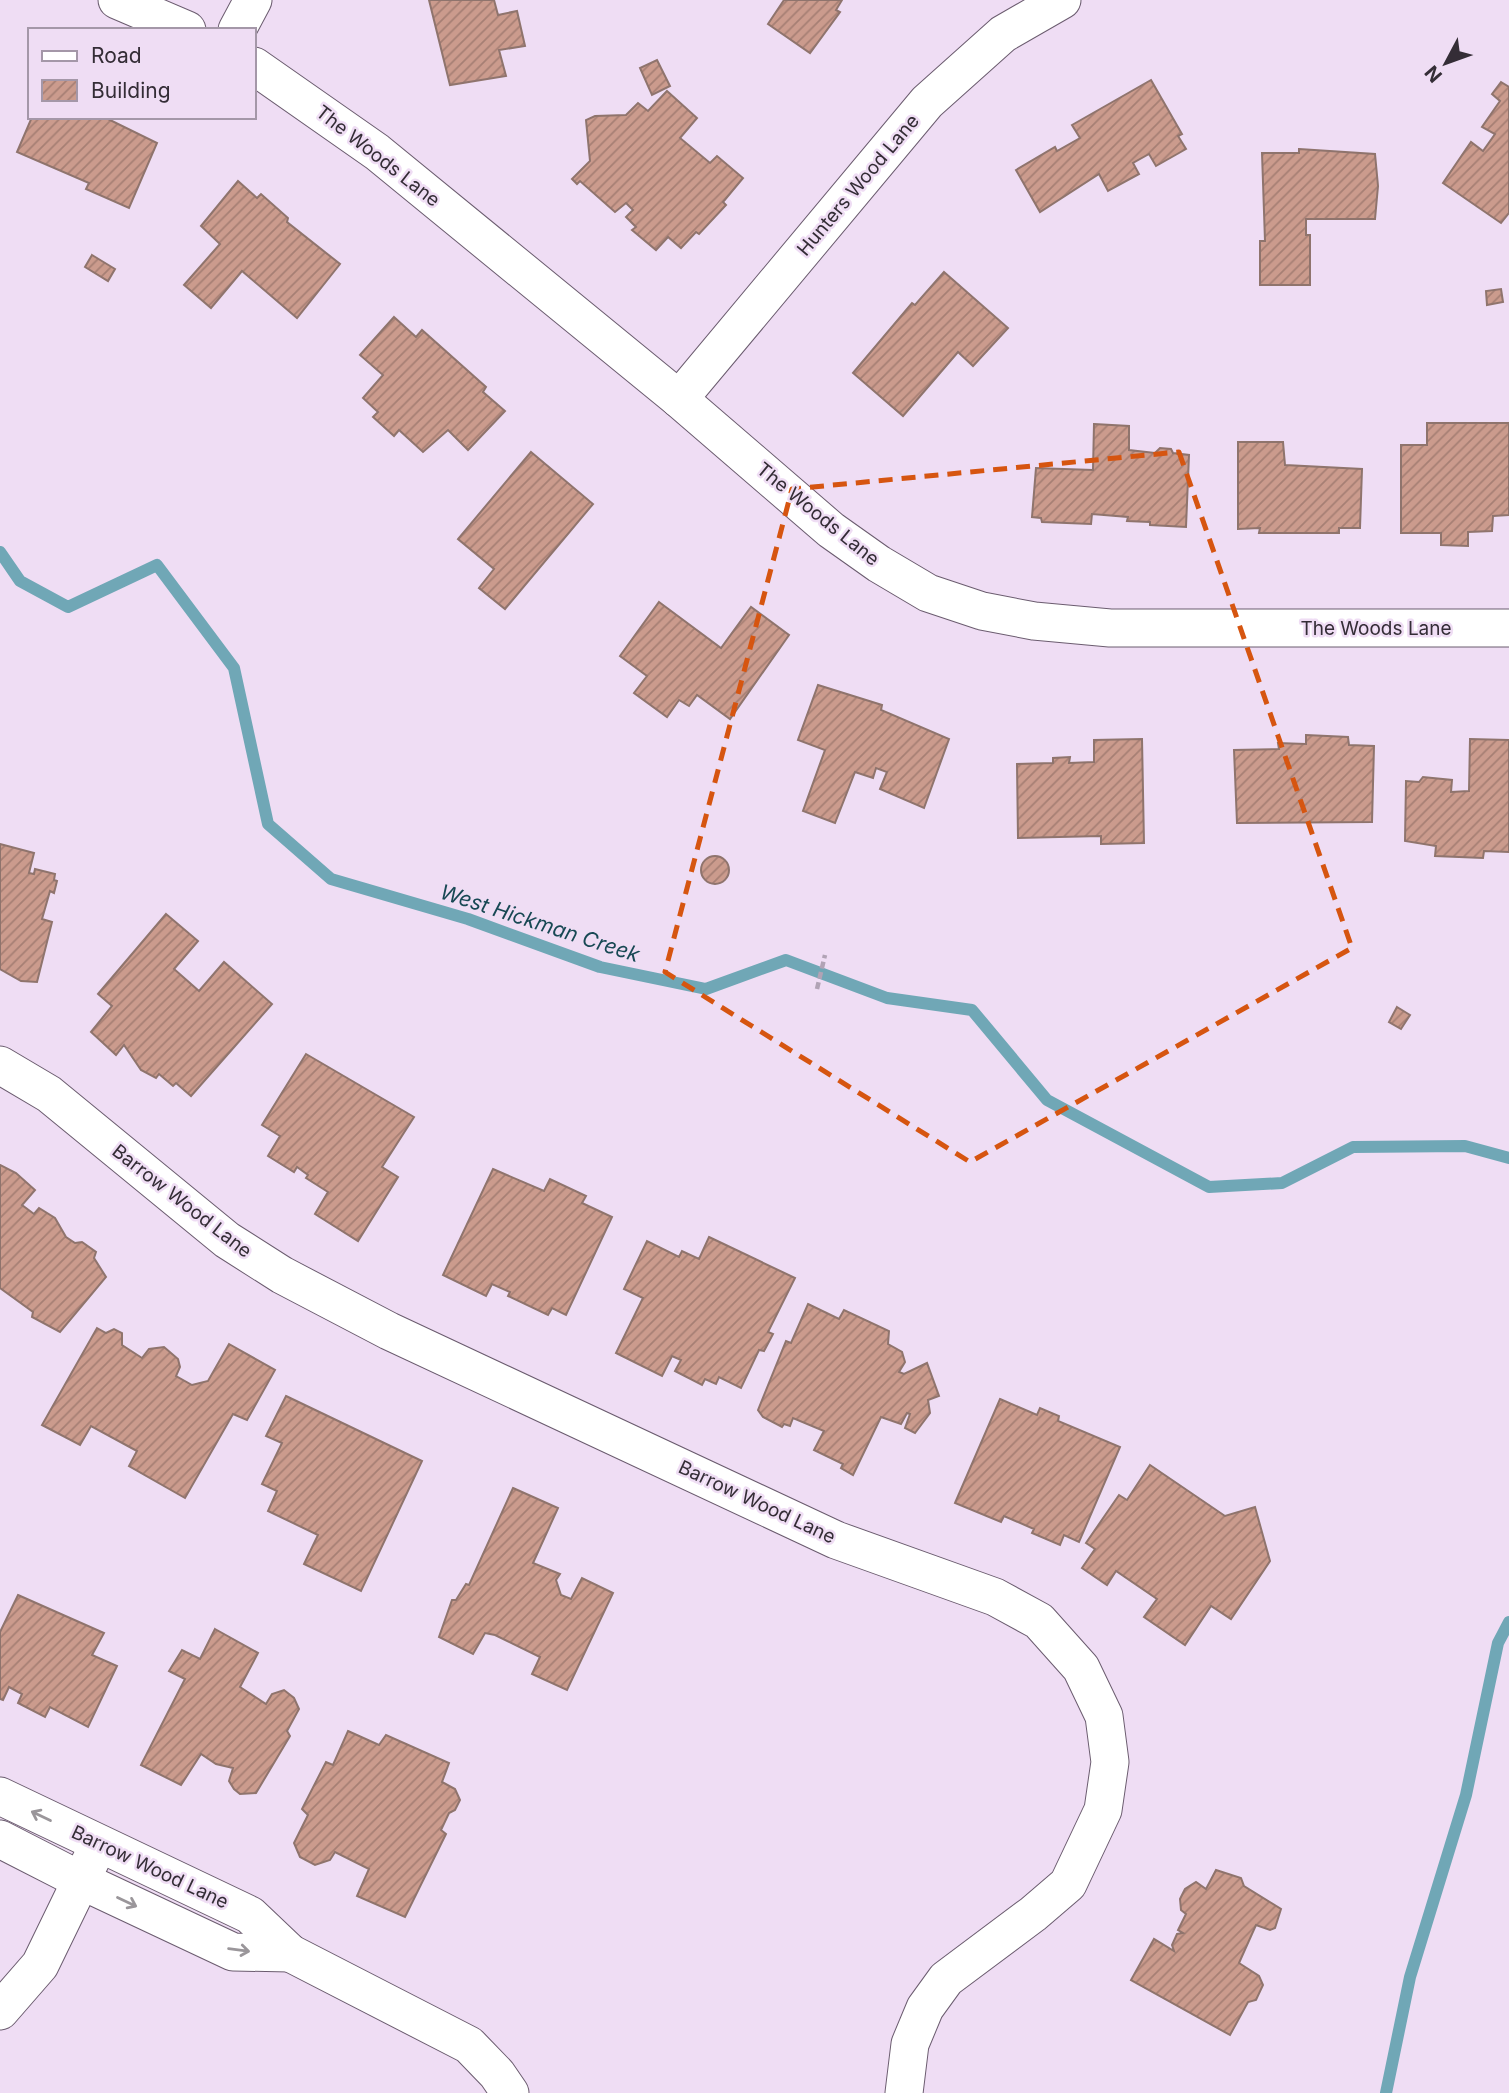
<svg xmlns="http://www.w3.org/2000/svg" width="1509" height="2093" viewBox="0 0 1509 2093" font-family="Inter,sans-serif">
<defs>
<pattern id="building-hatch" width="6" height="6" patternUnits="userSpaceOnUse" patternTransform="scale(1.75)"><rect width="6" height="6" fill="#cb9b8d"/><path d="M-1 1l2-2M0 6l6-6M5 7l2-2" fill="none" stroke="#a67f74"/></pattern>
</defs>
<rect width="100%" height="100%" fill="#efddf4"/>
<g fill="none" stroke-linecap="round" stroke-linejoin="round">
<!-- stream -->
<g stroke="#70a7b6" stroke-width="12">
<polyline points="0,552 20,581 68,607 157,565 234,668 268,824 331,879 468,919 600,967 706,989 786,960 887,998 972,1010 1047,1100 1209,1187 1282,1183 1353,1147 1465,1146 1509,1158"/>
<polyline points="1386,2093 1410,1977 1466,1795 1498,1643 1509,1622"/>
</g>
</g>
<!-- building -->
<g fill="url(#building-hatch)" stroke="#8f746d" stroke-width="2">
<polygon points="429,0 494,0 498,15 517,11 525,46 499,50 506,76 450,85"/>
<polygon points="784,0 842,0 836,10 840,12 810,53 768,24"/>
<polygon points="657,60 670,86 652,95 640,68"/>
<polygon points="1151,80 1182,134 1178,136 1186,149 1156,166 1149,154 1133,163 1139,174 1108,191 1099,174 1040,212 1016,170 1055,147 1057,151 1080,138 1072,125"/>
<polygon points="1501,82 1509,87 1509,213 1501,223 1443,183 1471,142 1483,151 1495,134 1482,127 1500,101 1492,94"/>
<polygon points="667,91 697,118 680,138 710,163 717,156 743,178 723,202 726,205 699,234 696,232 681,248 668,237 656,250 632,230 636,227 626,217 633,210 626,203 615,212 580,181 577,184 572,179 590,161 586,120 595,116 626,115 638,103 648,111"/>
<polygon points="32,117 104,117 157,143 129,208 86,189 89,183 17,152"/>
<polygon points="1299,149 1375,154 1378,186 1375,219 1306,219 1306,235 1310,235 1310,285 1260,285 1260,241 1265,241 1262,153 1299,153"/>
<polygon points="238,181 257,198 261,194 288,218 287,222 340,264 297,318 242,271 211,308 184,285 220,244 201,226"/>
<polygon points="92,255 115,269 108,281 85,267"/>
<polygon points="944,272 1008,328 973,366 958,352 903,416 853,373 912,303 915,305"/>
<polygon points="1501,289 1503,302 1487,305 1486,291"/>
<polygon points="394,317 416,337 422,330 486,387 483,392 505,411 468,450 448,430 423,452 399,430 394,436 373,417 378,412 363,398 383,375 360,355"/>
<polygon points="1427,423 1509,423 1509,515 1493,516 1492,531 1468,532 1468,546 1441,545 1441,533 1401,533 1401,445 1427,445"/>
<polygon points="1094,424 1129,426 1129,450 1155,453 1160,448 1171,449 1173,453 1189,455 1186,527 1150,525 1150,522 1127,521 1128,517 1092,514 1091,524 1042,522 1041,518 1032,517 1036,468 1093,470"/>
<polygon points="1238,442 1283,442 1285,465 1362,469 1360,528 1339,528 1339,533 1259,533 1260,528 1238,529"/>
<polygon points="531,452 593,504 505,609 479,588 494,569 458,539"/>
<polygon points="659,602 721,648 751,607 789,635 730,719 697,695 689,706 679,700 667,717 634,693 647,676 620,656"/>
<polygon points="818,685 882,705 881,710 949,739 924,808 880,789 887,772 876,768 873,778 855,772 835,823 803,811 825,750 798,740"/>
<polygon points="1306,735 1348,737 1349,745 1374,746 1372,822 1237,823 1234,750 1279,749 1278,743 1306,744"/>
<polygon points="1142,739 1144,843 1101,844 1101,836 1018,838 1017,764 1053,763 1053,758 1070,757 1069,763 1094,762 1094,740"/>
<polygon points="1470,739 1509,740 1509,852 1484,851 1483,858 1435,856 1436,846 1405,841 1406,781 1419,782 1423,777 1452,780 1451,792 1469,791"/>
<polygon points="0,844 34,853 29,873 34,874 35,869 55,874 54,880 57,881 54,893 50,891 42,919 52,922 37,982 21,981 0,969"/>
<circle cx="715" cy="870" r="14"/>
<polygon points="166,914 198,941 174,969 199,991 224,962 272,1004 191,1096 176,1083 173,1086 159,1074 156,1078 141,1070 124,1045 116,1055 91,1032 112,1006 98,994"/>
<polygon points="1397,1007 1410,1015 1401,1029 1389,1022"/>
<polygon points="306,1054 414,1117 382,1167 398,1177 358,1241 315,1214 328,1192 306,1178 308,1175 297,1167 294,1172 268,1156 280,1136 262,1125"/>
<polygon points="0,1165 16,1173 35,1190 22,1205 34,1214 39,1208 55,1218 66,1237 75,1243 82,1242 96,1252 94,1258 106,1277 60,1332 32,1317 33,1312 0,1288"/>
<polygon points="493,1169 544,1191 550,1179 586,1196 582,1203 612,1217 566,1315 552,1308 548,1315 508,1296 510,1292 492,1284 486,1296 443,1275"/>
<polygon points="709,1237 795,1278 768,1332 773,1334 764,1351 759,1350 741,1388 719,1377 716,1384 705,1379 702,1385 675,1371 681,1360 672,1356 662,1376 616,1353 643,1298 624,1289 647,1241 679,1257 682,1251 699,1259"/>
<polygon points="808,1304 839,1319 844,1310 889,1331 888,1344 902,1352 905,1362 899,1372 904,1374 927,1363 939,1396 928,1400 930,1413 915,1433 905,1428 910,1414 907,1413 901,1424 881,1417 853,1475 841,1468 843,1464 814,1450 824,1431 793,1418 790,1426 784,1424 782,1427 763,1417 758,1410 786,1341 791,1343"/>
<polygon points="97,1328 106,1333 114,1329 122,1333 122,1345 142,1358 149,1349 164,1347 178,1359 180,1367 176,1376 192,1385 208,1381 229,1344 275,1370 247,1420 233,1414 185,1498 129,1466 137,1451 91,1426 80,1445 42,1425"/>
<polygon points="286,1396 422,1461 361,1591 304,1564 318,1535 268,1511 277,1491 262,1484 282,1443 266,1436"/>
<polygon points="1000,1399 1037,1415 1040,1408 1059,1416 1058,1421 1120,1447 1079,1542 1064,1535 1060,1545 1032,1533 1034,1529 1004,1516 1001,1522 955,1503"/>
<polygon points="1150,1465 1225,1516 1255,1507 1270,1561 1231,1619 1211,1606 1185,1645 1144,1617 1157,1599 1116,1571 1107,1585 1082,1568 1095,1549 1086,1543 1119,1495 1127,1500"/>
<polygon points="513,1488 558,1508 533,1563 560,1574 556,1580 561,1595 571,1599 582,1578 613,1593 567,1690 532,1674 540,1657 495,1635 485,1633 473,1654 439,1637 452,1600 456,1600 466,1584 469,1585"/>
<polygon points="18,1595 104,1633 92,1655 117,1666 88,1727 50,1707 45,1717 18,1703 22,1694 9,1687 3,1700 0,1699 0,1632"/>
<polygon points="215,1629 258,1653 240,1687 266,1704 272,1694 284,1690 294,1698 299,1709 287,1731 290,1736 256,1793 240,1794 234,1789 229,1781 233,1768 216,1764 201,1754 181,1785 141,1765 185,1679 169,1671 182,1650 200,1659"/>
<polygon points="348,1731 379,1745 386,1735 449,1763 442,1782 455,1789 460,1800 455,1810 449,1813 441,1830 446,1834 405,1917 357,1896 369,1869 335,1852 330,1860 315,1865 300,1857 294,1843 308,1815 302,1809 326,1762 333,1765"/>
<polygon points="1216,1870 1241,1878 1244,1886 1281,1909 1275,1928 1270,1930 1256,1925 1239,1963 1259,1976 1263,1985 1256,2000 1248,2002 1230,2035 1131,1980 1154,1939 1174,1951 1172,1945 1177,1934 1183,1933 1178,1930 1186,1914 1181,1910 1180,1899 1185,1889 1196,1882 1206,1889"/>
</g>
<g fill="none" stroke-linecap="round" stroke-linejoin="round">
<defs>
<g id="street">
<polyline points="117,0 187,30"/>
<polyline points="237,30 253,0"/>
<polyline points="254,66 377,152 679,399 831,530 879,564 928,593 982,611 1034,621 1110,628 1509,628"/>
<polyline points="679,399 927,102 1003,34 1062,0"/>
<polyline points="0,1065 49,1094 227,1240 282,1275 389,1331 836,1540 995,1597 1039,1621 1081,1668 1104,1716 1110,1762 1103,1810 1068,1884 1033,1914 946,1979 925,2008 910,2044 904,2093"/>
<polyline points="0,1796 250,1915 290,1953 469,2045 497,2074 510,2093"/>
<polyline points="0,1839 82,1881 233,1952 290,1953"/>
<polyline points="0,2011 40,1965 91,1860"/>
</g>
</defs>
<!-- street casing -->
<use href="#street" stroke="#6b5c6f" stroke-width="39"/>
<!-- path -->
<polyline stroke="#b1a3b5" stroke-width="4.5" stroke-dasharray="7 3.5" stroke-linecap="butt" points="817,989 825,955"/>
<!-- street -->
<use href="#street" stroke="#fff" stroke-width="37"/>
</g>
<!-- one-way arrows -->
<defs><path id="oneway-shaft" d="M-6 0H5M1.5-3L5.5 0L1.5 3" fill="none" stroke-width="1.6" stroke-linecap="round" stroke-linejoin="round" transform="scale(1.75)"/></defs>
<g stroke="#9a969a">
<use href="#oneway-shaft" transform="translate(41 1816) rotate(-154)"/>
<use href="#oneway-shaft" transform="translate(127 1902) rotate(25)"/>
<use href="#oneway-shaft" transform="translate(239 1950) rotate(7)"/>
</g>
<!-- marked area -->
<path fill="none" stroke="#d65510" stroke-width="5" stroke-dasharray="14 9" stroke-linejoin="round" d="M1179 452 1352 948 970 1162 665 972 792 489Z"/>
<g text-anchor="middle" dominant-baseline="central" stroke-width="5" stroke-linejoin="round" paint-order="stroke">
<!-- street labels -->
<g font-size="19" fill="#342d36" stroke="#efddf4">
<text transform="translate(378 156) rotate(38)">The Woods Lane</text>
<text transform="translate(858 185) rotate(-50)">Hunters Wood Lane</text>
<text transform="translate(818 514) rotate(39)">The Woods Lane</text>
<text x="1376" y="628">The Woods Lane</text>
<text transform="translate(182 1201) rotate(38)">Barrow Wood Lane</text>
<text transform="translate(757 1502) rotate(25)">Barrow Wood Lane</text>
<text transform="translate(150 1867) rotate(25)">Barrow Wood Lane</text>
</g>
<!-- water labels -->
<g font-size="21" font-style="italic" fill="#184854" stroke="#efddf4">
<text transform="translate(540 923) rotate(18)">West Hickman Creek</text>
</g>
</g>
<!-- legend -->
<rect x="28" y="28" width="228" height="91" fill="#efddf4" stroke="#a497a8" stroke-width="2"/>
<rect x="42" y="51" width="35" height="10" fill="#ffffff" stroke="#a497a8" stroke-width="2"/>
<text x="91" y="63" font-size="21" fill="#342d36">Road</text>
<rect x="42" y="80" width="35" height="21" fill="url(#building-hatch)" stroke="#a497a8" stroke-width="2"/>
<text x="91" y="98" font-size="21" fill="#342d36">Building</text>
<!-- north arrow -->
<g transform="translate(1446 63) rotate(229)" stroke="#efddf4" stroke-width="5" paint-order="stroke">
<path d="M0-5L12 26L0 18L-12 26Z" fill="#342d36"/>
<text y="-10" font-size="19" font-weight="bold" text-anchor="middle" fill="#342d36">N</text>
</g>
</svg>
